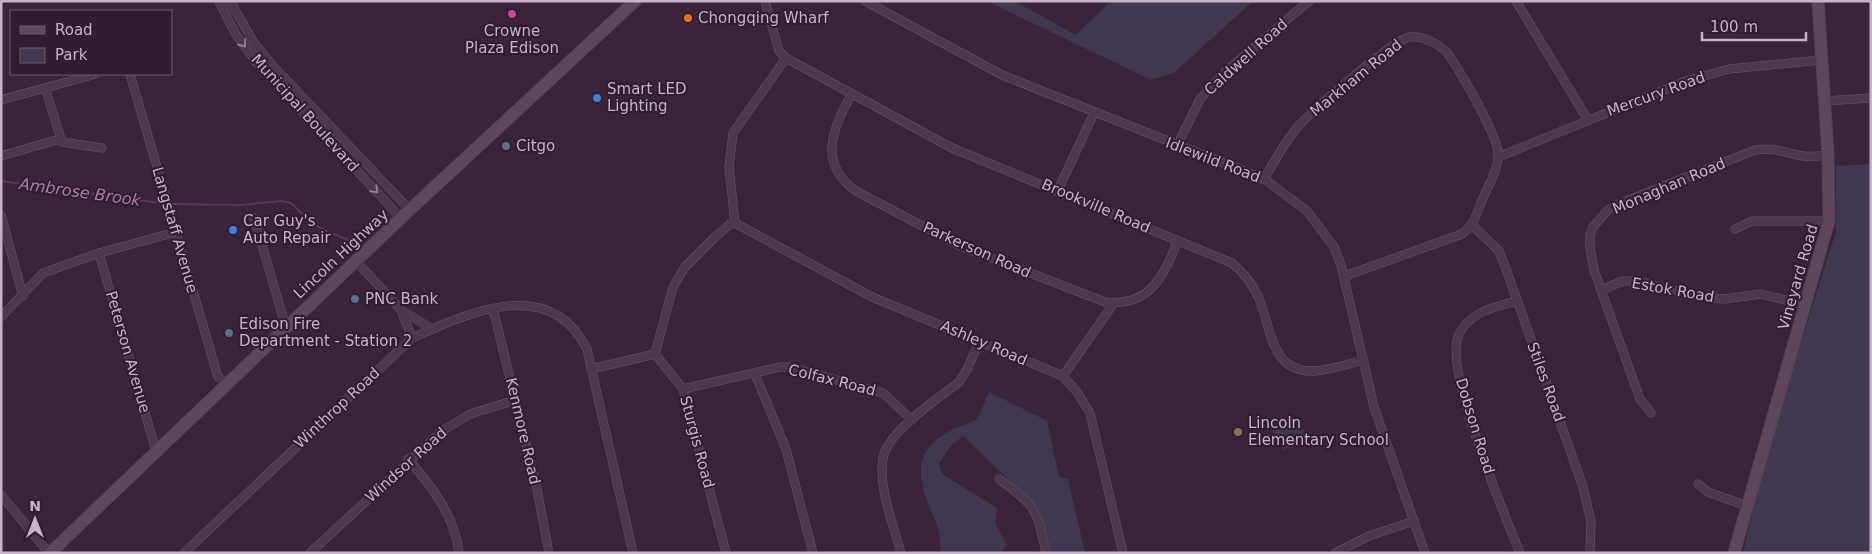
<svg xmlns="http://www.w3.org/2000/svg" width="1872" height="554" viewBox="0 0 1872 554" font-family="'DejaVu Sans',sans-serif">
<rect width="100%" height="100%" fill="#3b243a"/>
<!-- green -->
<g fill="#403850">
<polygon points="987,1 1014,1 1076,35 1111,1 1253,1 1175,72 1151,80"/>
<polygon points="1871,164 1871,553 1743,553 1768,448 1836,231 1836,166"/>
<path d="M989 392 1047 421 1059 477 1068 479 1085 553H1051L1038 508 963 436 951 445 939 464 942 474 997 508 995 522 1006 544 1001 553H940C942 531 935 521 927 501 909 452 933 435 977 420Z"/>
<polygon points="1295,417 1307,436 1284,450 1272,431"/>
</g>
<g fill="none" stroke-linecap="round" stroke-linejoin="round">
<!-- stream -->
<g stroke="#5d355a" stroke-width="2">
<polyline points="1,181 160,203"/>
<polyline points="173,204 242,205 281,201 291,203 312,223 330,233 360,244"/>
</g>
<defs>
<g id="street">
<polyline points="219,1 235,33 255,61 401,218"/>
<polyline points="230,1 254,43 273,66 410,210"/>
<path d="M765 1 779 51 786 58 952 148 1232 263C1243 272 1252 284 1258 296 1272 327 1269 373 1315 371 1331 370 1348 364 1364 360"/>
<polyline points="865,1 1002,75 1264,179 1307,211 1334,247 1341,265 1374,407 1425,553"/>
<polyline points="1516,1 1588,120"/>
<polyline points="130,74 218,377 226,383"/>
<polyline points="45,88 62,142 102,148"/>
<path d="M851 95C833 129 817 163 856 191L958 245 1105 302C1150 307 1164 276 1178 240"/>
<polyline points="1,100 96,74"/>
<polyline points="1824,101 1871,98"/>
<polyline points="1177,146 1200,99 1225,72 1309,1"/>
<polyline points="1,156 60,139"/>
<polyline points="1498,157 1686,81 1729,69 1821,60"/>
<path d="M1264 179C1274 162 1284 143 1297 128 1310 112 1393 40 1409 37 1422 35 1438 44 1447 52 1459 70 1499 136 1498 155 1498 170 1489 184 1483 198 1478 210 1474 226 1462 234L1345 276"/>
<polyline points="1058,190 1094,113"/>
<polyline points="1,215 23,296"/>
<polyline points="254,218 286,327"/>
<polyline points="735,223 872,297 1063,376 1077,392 1090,413 1123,553"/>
<polyline points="735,223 729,167 733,133 786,58"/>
<polyline points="1471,224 1499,251 1505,266 1583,487 1591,521 1590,553"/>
<polyline points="1735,229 1752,221 1829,221"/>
<polyline points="99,253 156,451"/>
<polyline points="356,261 401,310 432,329"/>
<polyline points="1601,290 1623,281 1638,281 1706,298 1724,299 1761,294 1806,305"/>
<path d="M1517 301C1495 307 1467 312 1458 337 1445 373 1504 514 1520 553"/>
<polyline points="493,309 537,489 549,553"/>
<polyline points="401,310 412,338"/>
<polyline points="1,317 43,273 99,253 176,232"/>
<polyline points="655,354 683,389 726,553"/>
<polyline points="655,354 673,287 685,267 713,239 730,224 735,223"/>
<polyline points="591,369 655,354"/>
<polyline points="755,374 786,449 813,553"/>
<polyline points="1063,376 1114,303"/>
<polyline points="683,389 780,367 790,367 883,393 912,420"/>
<path d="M1651 413 1640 399 1594 270 1590 248V235L1593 227 1608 210 1616 205 1755 150C1778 147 1783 153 1803 156 1811 157 1820 156 1828 155"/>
<path d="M408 459C432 487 455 516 459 553"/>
<path d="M999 479C1036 506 1037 509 1046 553"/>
<polyline points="1698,484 1708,492 1747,506"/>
<polyline points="1,495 49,553"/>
<path d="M184 553 412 338C470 312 550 275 587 349L633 553"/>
<polyline points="310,553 442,431 470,414 516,400"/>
<path d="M901 553C893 523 878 488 883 458 888 431 938 399 959 382L966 371 980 341"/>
<polyline points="1335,553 1369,536 1414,521"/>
</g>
<g id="secondary">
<polyline points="50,553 401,218 635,1"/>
<polyline points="1734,553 1829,221 1828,155 1818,1"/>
</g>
</defs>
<!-- street casing -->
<use href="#street" stroke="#695668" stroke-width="9"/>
<!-- secondary casing -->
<use href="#secondary" stroke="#544153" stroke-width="13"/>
<!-- street -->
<use href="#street" stroke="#4b384a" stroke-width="8"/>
<!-- secondary -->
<use href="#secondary" stroke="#5e465b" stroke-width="11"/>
</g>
<!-- one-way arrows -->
<defs><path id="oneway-chevron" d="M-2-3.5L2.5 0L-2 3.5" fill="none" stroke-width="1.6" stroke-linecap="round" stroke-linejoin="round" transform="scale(1.25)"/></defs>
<g stroke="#8f7c8e">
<use href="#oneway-chevron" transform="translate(243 44) rotate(55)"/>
<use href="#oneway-chevron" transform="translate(375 190) rotate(47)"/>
</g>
<!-- markers -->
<circle fill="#d1479c" stroke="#301d2f" stroke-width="2" cx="512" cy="14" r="5"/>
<circle fill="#e8710a" stroke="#301d2f" stroke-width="2" cx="688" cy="18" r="5"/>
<g fill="#3f7fe0" stroke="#301d2f" stroke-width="2">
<circle cx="597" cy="98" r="5"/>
<circle cx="233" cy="230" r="5"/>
</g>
<g fill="#5c6f8a" stroke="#301d2f" stroke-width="2">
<circle cx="506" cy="146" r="5"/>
<circle cx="355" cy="299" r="5"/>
<circle cx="229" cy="333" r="5"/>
</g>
<circle fill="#8d6e63" stroke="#301d2f" stroke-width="2" cx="1238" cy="432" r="5"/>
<g text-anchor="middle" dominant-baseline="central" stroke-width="4" stroke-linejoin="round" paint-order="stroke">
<!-- poi labels -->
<g font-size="15" fill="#c7b3c5" stroke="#301d2f" text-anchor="start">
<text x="698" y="18">Chongqing Wharf</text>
<text x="512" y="31" text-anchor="middle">Crowne<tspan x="512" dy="17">Plaza Edison</tspan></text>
<text x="607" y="89">Smart LED<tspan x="607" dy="17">Lighting</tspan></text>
<text x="516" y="146">Citgo</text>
<text x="243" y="221">Car Guy's<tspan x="243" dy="17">Auto Repair</tspan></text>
<text x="365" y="299">PNC Bank</text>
<text x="239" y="324">Edison Fire<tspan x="239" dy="17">Department - Station 2</tspan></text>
<text x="1248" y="423">Lincoln<tspan x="1248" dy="17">Elementary School</tspan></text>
</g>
<!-- street labels -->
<g font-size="15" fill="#c7b3c5" stroke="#301d2f">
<text transform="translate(1246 57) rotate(-42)">Caldwell Road</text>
<text transform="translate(1356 78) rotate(-39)">Markham Road</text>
<text transform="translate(1656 94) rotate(-20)">Mercury Road</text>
<text transform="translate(305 113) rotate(48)">Municipal Boulevard</text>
<text transform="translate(1213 160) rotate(21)">Idlewild Road</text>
<text transform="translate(1669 186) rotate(-23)">Monaghan Road</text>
<text transform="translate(1096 206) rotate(23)">Brookville Road</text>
<text transform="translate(175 230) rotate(74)">Langstaff Avenue</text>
<text transform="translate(977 250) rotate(24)">Parkerson Road</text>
<text transform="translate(341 254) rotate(-43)">Lincoln Highway</text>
<text transform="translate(1798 277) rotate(-74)">Vineyard Road</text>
<text transform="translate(1673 290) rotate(10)">Estok Road</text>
<text transform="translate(984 343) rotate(23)">Ashley Road</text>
<text transform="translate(128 352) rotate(74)">Peterson Avenue</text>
<text transform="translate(832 380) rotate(14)">Colfax Road</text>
<text transform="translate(1546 382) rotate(70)">Stiles Road</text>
<text transform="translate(337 408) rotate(-43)">Winthrop Road</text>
<text transform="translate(1475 426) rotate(73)">Dobson Road</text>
<text transform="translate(523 431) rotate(77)">Kenmore Road</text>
<text transform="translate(697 442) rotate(75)">Sturgis Road</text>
<text transform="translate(406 465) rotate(-42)">Windsor Road</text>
</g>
<!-- water labels -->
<g font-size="16" font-style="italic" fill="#ad7caa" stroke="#301d2f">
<text transform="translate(80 192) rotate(8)">Ambrose Brook</text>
</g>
</g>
<!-- border -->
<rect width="1872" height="554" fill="none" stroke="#c7b3c5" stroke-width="5"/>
<!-- legend -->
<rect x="10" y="10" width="162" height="65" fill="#301d2f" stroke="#6c596b"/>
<rect x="20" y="26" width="25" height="8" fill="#5e465b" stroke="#6c596b"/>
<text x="55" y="35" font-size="15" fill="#c7b3c5">Road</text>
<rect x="20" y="48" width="25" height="15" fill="#403850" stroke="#6c596b"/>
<text x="55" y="60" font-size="15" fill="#c7b3c5">Park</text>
<!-- north arrow -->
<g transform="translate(35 519)" stroke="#301d2f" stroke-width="4" paint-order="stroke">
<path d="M0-4L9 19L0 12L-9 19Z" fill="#c7b3c5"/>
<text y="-8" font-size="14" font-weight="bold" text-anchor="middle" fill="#c7b3c5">N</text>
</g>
<!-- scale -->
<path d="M1702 32v8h104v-8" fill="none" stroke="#c7b3c5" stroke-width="2.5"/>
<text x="1710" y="32" font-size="15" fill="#c7b3c5" stroke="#301d2f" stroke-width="4" paint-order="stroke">100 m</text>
</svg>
